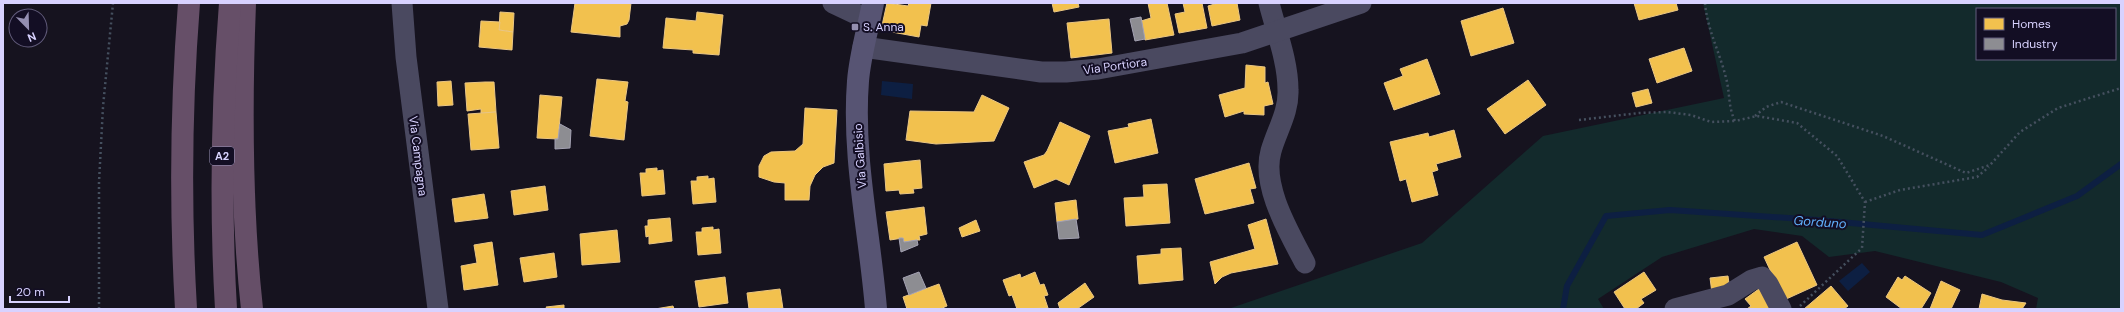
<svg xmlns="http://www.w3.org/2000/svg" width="2124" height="312" viewBox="0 0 2124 312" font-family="'DM Sans',sans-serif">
<rect width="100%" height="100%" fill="#16131f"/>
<!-- green -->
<path fill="#132a2c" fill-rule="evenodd" d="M1703 3H2121V309H2036L2038 298 2001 282 1875 251 1829 257 1802 236 1754 229 1662 257 1598 299 1604 309H1228L1422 243 1543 136 1724 98ZM1977 9H2115V59H1977Z"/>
<!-- water -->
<g fill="#0d1f42">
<polygon points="882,81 913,84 912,99 881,95"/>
<polygon points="1862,263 1870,272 1848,291 1839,281"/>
</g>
<!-- homes -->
<g fill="#f2c14e" stroke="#eac683">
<polygon points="575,3 631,3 629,20 627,24 620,26 620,37 571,32"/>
<polygon points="887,3 908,6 909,3 931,3 927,26 921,25 919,37 881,30"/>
<polygon points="1052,3 1078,3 1079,7 1054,12"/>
<polygon points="1148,3 1167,3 1174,35 1145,40 1141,21 1151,18"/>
<polygon points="1183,3 1202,3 1207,28 1179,33 1175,14 1185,12"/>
<polygon points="1218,3 1237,3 1240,20 1212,26 1208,6"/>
<polygon points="1634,3 1676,3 1678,10 1639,20"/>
<polygon points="1503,8 1514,43 1471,56 1461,21"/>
<polygon points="500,12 514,13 513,32 499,30"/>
<polygon points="697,12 723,15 719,55 693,53 693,50 663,48 666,18 696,21"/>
<polygon points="1109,19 1112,53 1071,58 1067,23"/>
<polygon points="481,21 500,22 499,30 513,32 512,50 479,47"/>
<polygon points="1684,48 1692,71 1657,83 1649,59"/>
<polygon points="1427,59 1440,94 1394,110 1384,83 1403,76 1400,69"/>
<polygon points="1246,65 1265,67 1265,83 1268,82 1273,104 1264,106 1264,115 1244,114 1244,111 1225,117 1219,95 1245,88"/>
<polygon points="597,79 628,82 625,101 628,102 624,140 590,136"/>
<polygon points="1528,80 1546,105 1505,134 1487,109"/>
<polygon points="451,81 453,105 438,106 437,82"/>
<polygon points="485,82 494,82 496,112 481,113 481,109 467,111 465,83"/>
<polygon points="1648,89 1652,103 1636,107 1632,93"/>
<polygon points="540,95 562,97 558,139 537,138"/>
<polygon points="982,95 1009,108 994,141 936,144 906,140 910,111 974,112"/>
<polygon points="805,108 837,110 834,163 823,167 815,175 810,186 809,200 785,200 785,183 774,182 759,177 759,166 764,156 771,152 795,151 803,144"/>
<polygon points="496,112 499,148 471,150 468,114"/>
<polygon points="1151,119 1158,153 1115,163 1108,131 1129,127 1128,124"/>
<polygon points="1060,122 1090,136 1069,185 1056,179 1034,188 1024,162 1044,155 1047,151"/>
<polygon points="1454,130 1461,157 1436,164 1438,170 1432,172 1438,195 1412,202 1406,179 1400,181 1390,142 1428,133 1429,137"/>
<polygon points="920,160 922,188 913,189 914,193 900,194 899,190 886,191 884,164"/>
<polygon points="1249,163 1256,188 1250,189 1254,203 1205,214 1195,179"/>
<polygon points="657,168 657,171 663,170 665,194 642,196 640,173 646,173 646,169"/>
<polygon points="708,176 708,179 714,178 716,202 693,204 691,181 697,181 697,177"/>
<polygon points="1167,184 1170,223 1126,226 1124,198 1144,197 1143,185"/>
<polygon points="545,186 548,210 514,215 511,191"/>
<polygon points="484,194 488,218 455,222 452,199"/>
<polygon points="1076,200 1078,219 1057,222 1055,203"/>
<polygon points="924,207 927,234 919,236 920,240 917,240 904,242 903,238 890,240 886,212"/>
<polygon points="670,218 672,241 649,244 649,236 646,237 645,226 648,226 648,220"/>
<polygon points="1266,219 1278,264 1231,273 1222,277 1215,284 1210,262 1255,249 1248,225"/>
<polygon points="976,220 980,231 962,237 959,228"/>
<polygon points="713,227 713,230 719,229 721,253 698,255 696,232 702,232 702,228"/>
<polygon points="617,230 620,262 582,265 580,234"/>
<polygon points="492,242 498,285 464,290 461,266 477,263 474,245"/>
<polygon points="1797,242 1817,285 1784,300 1764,257"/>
<polygon points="1181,248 1183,280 1139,284 1137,256 1161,254 1161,249"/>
<polygon points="554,253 557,277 524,282 520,258"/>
<polygon points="1035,272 1040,285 1044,284 1048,295 1044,296 1048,308 1017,309 1012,295 1009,296 1003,280 1020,274 1021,278"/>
<polygon points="1644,272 1656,290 1641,299 1644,303 1636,309 1625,309 1614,292"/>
<polygon points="1728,276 1730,291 1712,293 1710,278"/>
<polygon points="1905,276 1931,293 1921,309 1902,309 1886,297 1898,277 1902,280"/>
<polygon points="725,277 728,303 699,307 695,281"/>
<polygon points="1941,281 1960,290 1951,309 1930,309"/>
<polygon points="1085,283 1094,297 1077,309 1060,309 1058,303"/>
<polygon points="939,284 947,306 940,309 907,309 903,297"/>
<polygon points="1763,286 1774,309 1747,309 1751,306 1745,299"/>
<polygon points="1831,286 1848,306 1844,309 1804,309"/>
<polygon points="780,289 783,309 749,309 747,293"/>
<polygon points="1982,294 2002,300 2026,303 2022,309 1979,309"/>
<polygon points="564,305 564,309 547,309 546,307"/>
<polygon points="673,306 674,309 655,309"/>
</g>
<!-- industry -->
<g fill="#8d8d92" stroke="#a4a2b3">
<polygon points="1141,17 1145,39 1135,41 1130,19"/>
<polygon points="560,124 571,130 570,148 555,149 555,139 558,139"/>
<polygon points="1076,219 1079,238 1059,239 1057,222"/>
<polygon points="899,238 903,238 904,242 917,240 918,245 901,252"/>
<polygon points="919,272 926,288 909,295 903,278"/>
</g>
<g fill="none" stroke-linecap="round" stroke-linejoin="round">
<!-- stream -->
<polyline stroke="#0d1f42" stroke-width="6" points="1563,309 1567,286 1606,216 1670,210 1818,220 1982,235 2077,196 2121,164"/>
<!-- path -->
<g stroke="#45505f" stroke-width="2.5" stroke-dasharray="2 3" stroke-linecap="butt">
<path d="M1705 3C1707 29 1720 53 1726 78 1730 92 1728 107 1735 121L1757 116 1797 123 1837 156 1865 202 1862 248 1800 306"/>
<polyline points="1755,116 1766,107 1781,102 1883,136 1966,173 1990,165 2020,132 2058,108 2121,88"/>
<polyline points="1579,120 1639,113 1667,112 1691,115 1711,122 1735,121"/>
<polyline points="1865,202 1900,190 1977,177 1989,167"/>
<polyline points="99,309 99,182 103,107 113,3"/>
</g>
<!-- street -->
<g stroke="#4a4960" stroke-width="21">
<polyline points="402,3 406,57 438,309"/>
<polyline points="833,3 869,20"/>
<path d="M1269 3C1276 31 1288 61 1288 90 1289 112 1277 130 1271 151 1261 186 1289 232 1305 263"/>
<polyline points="863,47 1041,72 1066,72 1098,69 1242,43 1361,3"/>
<polyline points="1675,309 1728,295 1752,280 1762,277 1768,284 1781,309"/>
</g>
<!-- secondary -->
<path stroke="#575473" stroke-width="22" d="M873 3C868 29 860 55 858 81 852 157 870 234 876 309"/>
<!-- highway -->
<g stroke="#664f68" stroke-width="22">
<path d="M245 3C241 105 241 208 252 309"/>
<path d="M186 309C180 207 181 105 189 3"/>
<path d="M226 309C220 207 222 105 230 3"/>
</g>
</g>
<!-- markers -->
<rect fill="#948fb1" stroke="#130e24" stroke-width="1.5" x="851" y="23" width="8" height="8" rx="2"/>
<g text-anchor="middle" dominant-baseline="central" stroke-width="4" stroke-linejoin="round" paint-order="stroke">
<!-- shield labels -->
<rect fill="#130e24" stroke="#9d97bd" stroke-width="1" x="210" y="147" width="24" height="18" rx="3"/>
<g font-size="11" font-weight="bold" fill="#d8d2ff">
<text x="222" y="156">A2</text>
</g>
<!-- poi labels -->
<g font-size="12" fill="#d8d2ff" stroke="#130e24" text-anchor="start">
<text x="863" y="27">S. Anna</text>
</g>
<!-- street labels -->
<g font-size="12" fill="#d8d2ff" stroke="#130e24">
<text transform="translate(1115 66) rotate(-8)">Via Portiora</text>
<text transform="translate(418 156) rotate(83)">Via Campagna</text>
<text transform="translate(860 156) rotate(-94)">Via Galbisio</text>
</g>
<!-- water labels -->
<g font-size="13" font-style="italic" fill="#61b1fd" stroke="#130e24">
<text transform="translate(1820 222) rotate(4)">Gorduno</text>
</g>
</g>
<!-- border -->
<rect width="2124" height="312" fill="none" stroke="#d8d2ff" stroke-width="8"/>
<!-- legend -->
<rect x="1976" y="8" width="140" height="52" fill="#130e24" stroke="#625c7c"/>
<rect x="1984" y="18" width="20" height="12" fill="#f2c14e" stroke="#625c7c"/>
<text x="2012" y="28" font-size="12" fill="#d8d2ff">Homes</text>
<rect x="1984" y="38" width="20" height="12" fill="#8d8d92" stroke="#625c7c"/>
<text x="2012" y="48" font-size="12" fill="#d8d2ff">Industry</text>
<!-- north arrow -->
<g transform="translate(28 28) rotate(157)"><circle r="19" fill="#130e24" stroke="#625c7c"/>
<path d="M0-3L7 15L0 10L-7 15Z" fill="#948fb1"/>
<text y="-6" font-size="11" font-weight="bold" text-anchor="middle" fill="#d8d2ff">N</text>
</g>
<!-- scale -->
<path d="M10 296v6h59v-6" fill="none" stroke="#d8d2ff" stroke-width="2"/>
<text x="16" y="296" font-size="12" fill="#d8d2ff" stroke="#130e24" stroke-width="3" paint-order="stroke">20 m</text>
</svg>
